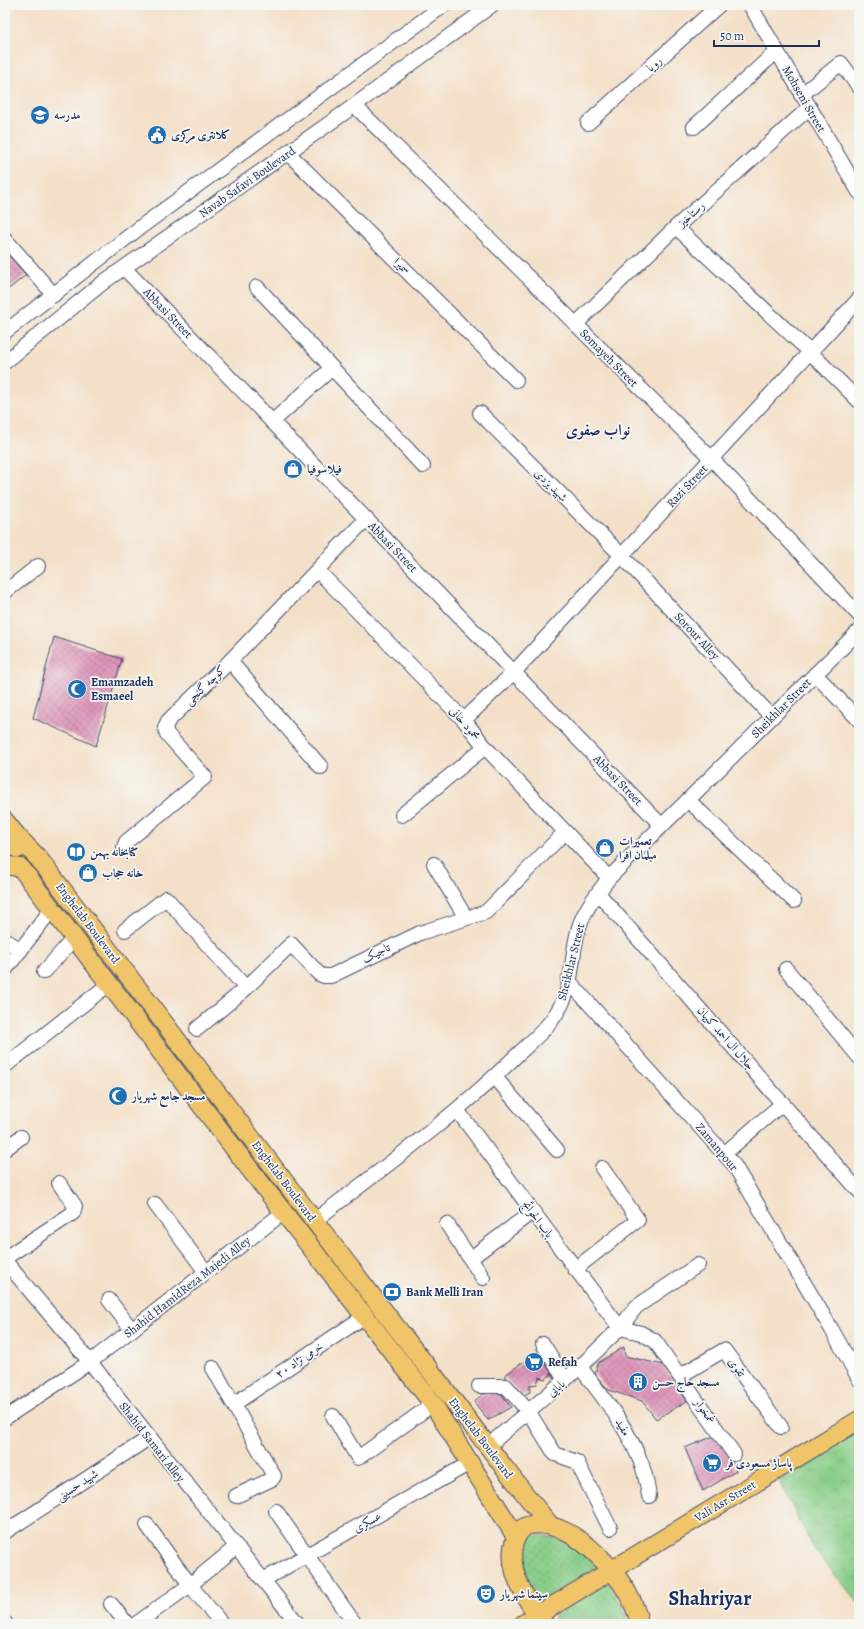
<svg xmlns="http://www.w3.org/2000/svg" width="864" height="1629" viewBox="0 0 864 1629" font-family="Alegreya,Amiri,serif">
<defs>
<pattern id="grass-dots" width="8" height="8" patternUnits="userSpaceOnUse"><rect width="8" height="8" fill="#89ce88"/><path d="M2 2h.1M6 6h.1" fill="none" stroke="#76b178" stroke-width="1.8" stroke-linecap="round"/></pattern>
<pattern id="park-crowns" width="20" height="18" patternUnits="userSpaceOnUse"><rect width="20" height="18" fill="#89ce88"/><path d="M2 6a3 3 0 1 1 6 0M12 15a3 3 0 1 1 6 0" fill="none" stroke="#76b178"/></pattern>
<pattern id="building-cross-hatch" width="8" height="8" patternUnits="userSpaceOnUse"><rect width="8" height="8" fill="#dd8db5"/><path d="M0 0l8 8M0 8l8-8" fill="none" stroke="#b27496"/></pattern>
</defs>
<rect width="100%" height="100%" fill="#f6f6f2"/>
<filter id="ink" filterUnits="userSpaceOnUse"><feTurbulence type="fractalNoise" baseFrequency=".025" numOctaves="2"/><feDisplacementMap in="SourceGraphic" scale="8" xChannelSelector="R" yChannelSelector="G"/><feConvolveMatrix kernelMatrix="1 2 1 2 8 2 1 2 1" color-interpolation-filters="sRGB"/></filter>
<filter id="wash" filterUnits="userSpaceOnUse"><feTurbulence type="fractalNoise" baseFrequency=".012" numOctaves="4" result="noise"/><feDisplacementMap in="SourceGraphic" scale="16" xChannelSelector="R" yChannelSelector="G"/><feGaussianBlur stdDeviation="0.9" result="paint"/><feColorMatrix in="noise" values="0 0 0 0 0 0 0 0 0 0 0 0 0 0 0 0 0 1.4 0 .05"/><feComposite in="paint" operator="in"/></filter>
<g filter="url(#wash)">
<rect width="100%" height="100%" fill="#f4e0c8"/>
<!-- grass -->
<g fill="url(#grass-dots)" stroke="#527e73">
<path d="M533 1535C564 1535 576 1547 598 1567L540 1601C530 1582 511 1553 533 1535Z"/>
<polygon points="608,1582 626,1613 628,1624 559,1624 553,1617"/>
</g>
<!-- park -->
<polygon fill="url(#park-crowns)" stroke="#527e73" points="859,1430 859,1604 814,1549 779,1481"/>
<g id="blocks">
<!-- building -->
<g fill="url(#building-cross-hatch)">
<polygon points="5,251 26,275 5,292"/>
<polygon points="54,637 122,659 96,746 33,718"/>
<polygon points="624,1347 625,1356 663,1365 687,1401 656,1419 642,1401 609,1390 595,1375 598,1363"/>
<polygon points="538,1351 552,1374 545,1379 539,1377 537,1384 530,1385 530,1392 522,1396 504,1376"/>
<polygon points="500,1392 511,1407 488,1420 474,1402 483,1394"/>
<polygon points="714,1436 729,1455 736,1471 703,1491 685,1448"/>
</g>
</g>
</g>
<g filter="url(#ink)">
<use href="#blocks" fill-opacity="0" stroke="#3c4a6e" stroke-width="1"/>
<g fill="none" stroke-linecap="round" stroke-linejoin="round">
<defs>
<g id="minor">
<polyline points="750,5 859,192"/>
<polyline points="801,95 841,63 859,87"/>
<polyline points="355,106 712,459 859,615"/>
<polyline points="588,123 719,5"/>
<polyline points="694,127 777,51"/>
<polyline points="288,153 516,380"/>
<polyline points="676,227 810,352 859,401"/>
<polyline points="5,239 54,295"/>
<polyline points="124,268 662,826"/>
<polyline points="257,287 423,466"/>
<polyline points="576,324 676,227 809,108"/>
<polyline points="5,332 142,226 444,5"/>
<polyline points="5,362 105,281 344,113 492,5"/>
<polyline points="480,413 622,556 772,717"/>
<polyline points="272,422 332,368"/>
<polyline points="318,571 464,720 485,747 609,878"/>
<polyline points="5,592 38,566"/>
<polyline points="230,661 321,767"/>
<polyline points="815,674 859,720"/>
<polyline points="464,720 514,672 859,299"/>
<polyline points="688,800 794,901"/>
<polyline points="402,815 485,747"/>
<polyline points="124,847 126,842 205,777 167,734 165,728 168,721 230,661 366,519"/>
<polyline points="434,864 466,918"/>
<polyline points="598,893 859,1191"/>
<polyline points="125,930 166,898 246,988"/>
<polyline points="5,940 21,950"/>
<polyline points="786,969 859,1057"/>
<polyline points="5,970 52,909"/>
<polyline points="44,972 74,938"/>
<polyline points="568,980 734,1165 832,1330 859,1379"/>
<polyline points="197,1029 244,990 291,944 319,974 324,976 331,976 420,933 486,912 565,832"/>
<polyline points="5,1066 109,984"/>
<polyline points="495,1077 557,1150"/>
<polyline points="457,1110 620,1328"/>
<polyline points="5,1149 21,1137"/>
<polyline points="724,1154 783,1103"/>
<polyline points="155,1204 206,1272"/>
<path d="M314 1221C383 1168 454 1117 516 1056 531 1042 549 1027 559 1009 574 985 571 953 579 927 585 908 598 893 609 878L859 631"/>
<polyline points="447,1224 483,1278"/>
<polyline points="5,1258 73,1213 75,1206 59,1183"/>
<polyline points="471,1258 532,1212"/>
<polyline points="5,1261 90,1362 298,1624"/>
<polyline points="575,1269 638,1220 602,1168"/>
<polyline points="109,1300 132,1330"/>
<polyline points="620,1328 641,1333 655,1341 734,1454"/>
<polyline points="543,1344 565,1380"/>
<path d="M580 1367C603 1397 626 1425 640 1460 645 1471 647 1484 649 1496"/>
<polyline points="213,1368 274,1476 272,1479 236,1496"/>
<polyline points="680,1376 724,1350 781,1427"/>
<polyline points="479,1386 506,1386 528,1411 555,1454 577,1462 610,1528"/>
<polyline points="234,1404 365,1316"/>
<polyline points="333,1416 358,1458 433,1404"/>
<polyline points="5,1418 90,1362 284,1212"/>
<polyline points="489,1445 580,1367 620,1328 636,1307 698,1265"/>
<polyline points="276,1511 355,1624"/>
<polyline points="147,1525 190,1585 222,1624"/>
<polyline points="5,1532 149,1438"/>
<polyline points="263,1580 470,1463"/>
<polyline points="111,1604 127,1624"/>
<polyline points="5,1623 6,1624"/>
<polyline points="136,1624 190,1585 236,1547"/>
</g>
<g id="major">
<polyline points="5,821 17,836 18,849"/>
<path d="M17 836 39 859C170 1029 297 1201 429 1369 470 1422 508 1475 551 1526"/>
<polyline points="11,866 21,868 249,1168 433,1404 516,1537"/>
<polyline points="523,1624 859,1420"/>
<path d="M544 1624C527 1602 502 1564 517 1536 520 1530 524 1526 530 1525 573 1516 635 1585 639 1624"/>
</g>
</defs>
<!-- minor casing -->
<use href="#minor" stroke="#3c4a6e" stroke-width="16"/>
<!-- major casing -->
<use href="#major" stroke="#3c4a6e" stroke-width="20"/>
<!-- minor -->
<use href="#minor" stroke="#fff" stroke-width="14"/>
<!-- major -->
<use href="#major" stroke="#f0c469" stroke-width="18"/>
</g>
</g>
<!-- icons -->
<defs>
<symbol id="school-disc" viewBox="-11 -11 22 22"><circle r="9.5" fill="#1f6fb2" stroke="#f6f6f2"/><path d="M0-5L7-2L0 1L-7-2ZM-4 1L0 2.5L4 1V4Q0 6-4 4Z" fill="#fff"/></symbol>
<symbol id="civic-disc" viewBox="-11 -11 22 22"><circle r="9.5" fill="#1f6fb2" stroke="#f6f6f2"/><path d="M-.6-6.5H3V-4.5H.6V-3L4-1V1h2V6H-6V1h2V-1L-.6-3ZM-1.2 2.5V6h2.4V2.5Z" fill="#fff"/></symbol>
<symbol id="shop-disc" viewBox="-11 -11 22 22"><circle r="9.5" fill="#1f6fb2" stroke="#f6f6f2"/><path d="M-5-2.5h2.3a2.7 3.5 0 0 1 5.4 0H5L5.5 6h-11ZM-1.5-2.5h3a1.5 2.3 0 0 0-3 0Z" fill="#fff"/></symbol>
<symbol id="mosque-disc" viewBox="-11 -11 22 22"><circle r="9.5" fill="#1f6fb2" stroke="#f6f6f2"/><path d="M3.5-4.9A6 6 0 1 0 3.5 4.9A5 5 0 1 1 3.5-4.9Z" fill="#fff"/></symbol>
<symbol id="library-disc" viewBox="-11 -11 22 22"><circle r="9.5" fill="#1f6fb2" stroke="#f6f6f2"/><path d="M-6-4Q-3-5.5-.7-3.5V5Q-3 3-6 4ZM6-4Q3-5.5 .7-3.5V5Q3 3 6 4Z" fill="#fff"/></symbol>
<symbol id="bank-disc" viewBox="-11 -11 22 22"><circle r="9.5" fill="#1f6fb2" stroke="#f6f6f2"/><path d="M-6-4H6V4H-6ZM0-2.3a2.3 2.3 0 1 0 0 4.6a2.3 2.3 0 1 0 0-4.6Z" fill="#fff"/></symbol>
<symbol id="supermarket-disc" viewBox="-11 -11 22 22"><circle r="9.5" fill="#1f6fb2" stroke="#f6f6f2"/><path d="M-6-5.5h2.5l.6 2H6L4.5 2H-2.5L-4.4-4H-6ZM-1.5 3.2a1.3 1.3 0 1 0 .1 0ZM3 3.2a1.3 1.3 0 1 0 .1 0Z" fill="#fff"/></symbol>
<symbol id="building-disc" viewBox="-11 -11 22 22"><circle r="9.5" fill="#1f6fb2" stroke="#f6f6f2"/><path d="M-4-6H4V6H1V3H-1V6H-4ZM-2.5-4.3h1.7v1.8h-1.7ZM.8-4.3h1.7v1.8H.8ZM-2.5-1h1.7V.8h-1.7ZM.8-1h1.7V.8H.8Z" fill="#fff"/></symbol>
<symbol id="theatre-disc" viewBox="-11 -11 22 22"><circle r="9.5" fill="#1f6fb2" stroke="#f6f6f2"/><path d="M-5-5.5Q0-4 5-5.5V0Q5 5 0 6Q-5 5-5 0ZM-3.3-2.5H-1v1.5H-3.3ZM1-2.5H3.3v1.5H1ZM-2.8 1Q0 5.5 2.8 1Z" fill="#fff"/></symbol>
</defs>
<g fill-rule="evenodd">
<use href="#school-disc" x="29" y="104" width="22" height="22"/>
<use href="#civic-disc" x="146" y="124" width="22" height="22"/>
<use href="#shop-disc" x="282" y="458" width="22" height="22"/>
<use href="#mosque-disc" x="66" y="678" width="22" height="22"/>
<use href="#shop-disc" x="594" y="837" width="22" height="22"/>
<use href="#library-disc" x="65" y="841" width="22" height="22"/>
<use href="#shop-disc" x="77" y="862" width="22" height="22"/>
<use href="#mosque-disc" x="107" y="1085" width="22" height="22"/>
<use href="#bank-disc" x="381" y="1281" width="22" height="22"/>
<use href="#supermarket-disc" x="523" y="1351" width="22" height="22"/>
<use href="#building-disc" x="627" y="1371" width="22" height="22"/>
<use href="#supermarket-disc" x="701" y="1452" width="22" height="22"/>
<use href="#theatre-disc" x="475" y="1583" width="22" height="22"/>
</g>
<g text-anchor="middle" dominant-baseline="central" stroke-width="3.5" stroke-linejoin="round" paint-order="stroke">
<!-- street labels -->
<g font-size="12" fill="#1b2f5e" stroke="#f6f6f2">
<text transform="translate(654 64) rotate(-42)">رویا</text>
<text transform="translate(804 99) rotate(60)">Mohseni Street</text>
<text transform="translate(247 182) rotate(-35)">Navab Safavi Boulevard</text>
<text transform="translate(691 214) rotate(-42)">رستاخیز</text>
<text transform="translate(402 266) rotate(45)">سمیرا</text>
<text transform="translate(168 313) rotate(46)">Abbasi Street</text>
<text transform="translate(609 358) rotate(45)">Somayeh Street</text>
<text transform="translate(551 485) rotate(45)">شهید یزدی</text>
<text transform="translate(687 486) rotate(-47)">Razi Street</text>
<text transform="translate(393 547) rotate(46)">Abbasi Street</text>
<text transform="translate(697 636) rotate(47)">Sorour Alley</text>
<text transform="translate(205 685) rotate(-44)">کوچه گنجی</text>
<text transform="translate(781 708) rotate(-45)">Sheikhlar Street</text>
<text transform="translate(465 723) rotate(49)">محمود خانی</text>
<text transform="translate(618 780) rotate(46)">Abbasi Street</text>
<text transform="translate(88 923) rotate(53)">Enghelab Boulevard</text>
<text transform="translate(376 953) rotate(-27)">تاجیک</text>
<text transform="translate(571 962) rotate(-76)">Sheikhlar Street</text>
<text transform="translate(726 1038) rotate(49)">جلال ال احمد کیهان</text>
<text transform="translate(717 1147) rotate(50)">Zamanpour</text>
<text transform="translate(284 1181) rotate(53)">Enghelab Boulevard</text>
<text transform="translate(538 1219) rotate(53)">باب الحوائج</text>
<text transform="translate(187 1287) rotate(-38)">Shahid HamidReza Majedi Alley</text>
<text transform="translate(299 1360) rotate(-34)">خرمی نژاد ۲۰</text>
<text transform="translate(737 1367) rotate(54)">تقوی</text>
<text transform="translate(556 1388) rotate(-41)">بابایی</text>
<text transform="translate(705 1411) rotate(55)">غمخوار</text>
<text transform="translate(623 1427) rotate(60)">مفید</text>
<text transform="translate(481 1438) rotate(53)">Enghelab Boulevard</text>
<text transform="translate(152 1442) rotate(52)">Shahid Samari Alley</text>
<text transform="translate(77 1485) rotate(-33)">شهید حسینی</text>
<text transform="translate(725 1501) rotate(-31)">Vali Asr Street</text>
<text transform="translate(367 1522) rotate(-29)">عسکری</text>
</g>
<!-- poi labels -->
<g font-size="12" font-weight="bold" fill="#1b2f5e" stroke="#f6f6f2" text-anchor="start">
<text x="54" y="115">مدرسه</text>
<text x="171" y="135">کلانتری مرکزی</text>
<text x="307" y="469">فیلاسوفیا</text>
<text x="91" y="682">Emamzadeh<tspan x="91" dy="14">Esmaeel</tspan></text>
<text x="619" y="841">تعمیرات<tspan x="619" dy="14">مبلمان افرا</tspan></text>
<text x="90" y="852">کتابخانه بهمن</text>
<text x="102" y="873">خانه حجاب</text>
<text x="132" y="1096">مسجد جامع شهریار</text>
<text x="406" y="1292">Bank Melli Iran</text>
<text x="548" y="1362">Refah</text>
<text x="652" y="1382">مسجد حاج حسن</text>
<text x="726" y="1463">پاساژ مسعودی فر</text>
<text x="500" y="1594">سینما شهریار</text>
</g>
<!-- district labels -->
<g font-size="16" font-weight="bold" fill="#1b2f5e" stroke="#f6f6f2">
<text x="598" y="430">نواب صفوی</text>
</g>
<!-- town labels -->
<g font-size="20" font-weight="bold" fill="#1b2f5e" stroke="#f6f6f2">
<text x="710" y="1598">Shahriyar</text>
</g>
</g>
<!-- margin -->
<rect width="864" height="1629" fill="none" stroke="#f6f6f2" stroke-width="20"/>
<!-- scale -->
<path d="M714 40v6h105v-6" fill="none" stroke="#1b2f5e" stroke-width="2"/>
<text x="720" y="40" font-size="12" fill="#1b2f5e" stroke="#f6f6f2" stroke-width="3" paint-order="stroke">50 m</text>
</svg>
